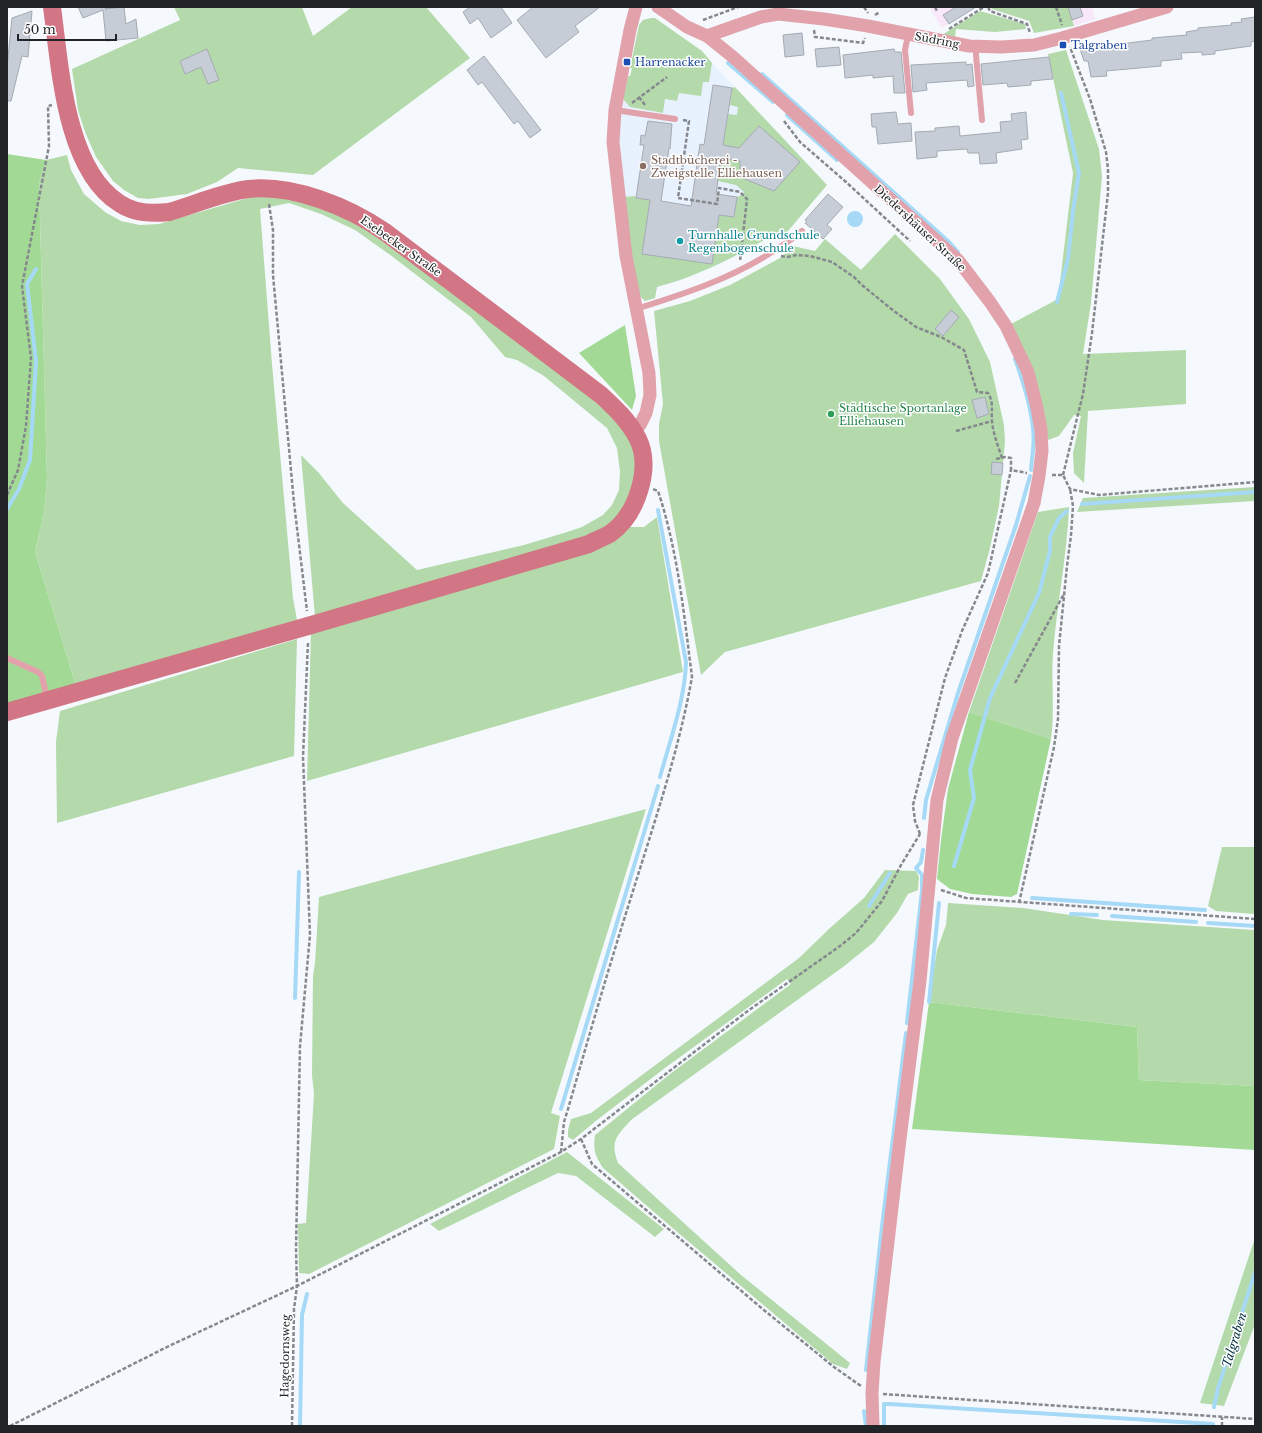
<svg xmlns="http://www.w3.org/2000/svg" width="1262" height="1433" viewBox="0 0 1262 1433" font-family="'Libre Baskerville',serif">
<rect width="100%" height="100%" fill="#f5f9fe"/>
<!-- built -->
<polygon fill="#e8f1fe" points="712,63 827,185 782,238 778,232 743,252 715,266 682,280 657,287 655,298 645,301 638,294 618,143 623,99 630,107 662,113 665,99 703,81 709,82"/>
<!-- industrial -->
<g fill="#f9e8fa">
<polygon points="931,7 976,7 942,28 930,9"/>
<polygon points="1068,7 1092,7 1095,19 1074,26"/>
</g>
<!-- green -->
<g fill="#b4daab">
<polygon points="174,7 302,7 313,36 352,7 426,7 470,58 313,175 238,168 217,182 187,194 149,199 138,198 124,190 113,181 96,157 85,132 78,110 72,69 180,20"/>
<polygon points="991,7 1068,7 1074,26 1034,33 1029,21 992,9"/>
<polygon points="980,11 1025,24 1026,29 995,32 956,29 955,38 942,35"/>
<polygon points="651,18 655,18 702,51 712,63 709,82 703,82 701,96 679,93 677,101 665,99 663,113 630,107 623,99 628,76 630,76 632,68 630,68 639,25 643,20"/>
<polygon points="1066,50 1099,149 1102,176 1091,303 1083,354 1186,350 1186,404 1088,411 1084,483 1074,473 1073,453 1081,416 1074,415 1059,436 1048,440 1031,369 1011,324 1058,299 1073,173 1048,54"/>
<path d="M735 87 827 185 782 238 778 232C739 255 701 275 657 287L655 298 645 301 638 294 632 256 624 197 635 196 636 198 650 200 647 218 717 228 719 215 734 217 737 197 742 195 744 192 736 185 718 181 728 114 737 115 738 107 730 105 732 88Z"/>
<polygon points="67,155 71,170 84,194 105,212 121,221 140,225 159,224 258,195 301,200 356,221 609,409 634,447 637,472 625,507 602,531 315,617 301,455 318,472 343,503 417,570 524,545 567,532 582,527 603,515 612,505 619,490 620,472 617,448 607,428 544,376 517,360 505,357 471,317 393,257 355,230 321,214 289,203 260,209 272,364 293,598 297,620 76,686 35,552 44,512 47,479 39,180 46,160"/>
<polygon points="895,234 940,279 969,319 990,362 1004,425 1005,442 999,506 990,548 981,581 725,652 701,675 659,441 659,424 663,404 654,311 690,301 730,285 780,258 793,246 815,251 825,239 861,270"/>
<polygon points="1255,487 1255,501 1077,512 1083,498"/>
<path d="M1069 507C1067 556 1057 604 1053 653 1051 682 1055 710 1051 739L969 712 1038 512Z"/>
<polygon points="657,517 683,672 307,781 311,630 627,527 644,527"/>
<polygon points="297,639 294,756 57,823 56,742 60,711"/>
<polygon points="646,809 551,1113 560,1116 554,1149 309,1274 299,1273 298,1224 306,1223 314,1094 312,1075 313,976 315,963 319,897"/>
<polygon points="1222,847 1255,847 1255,914 1216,911 1208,906"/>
<path d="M885 870 916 871 919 877 918 890 908 894 897 913 874 942 843 967 631 1120C616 1137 610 1141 618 1163L741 1275 850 1363 847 1369 833 1364 669 1225 603 1168C595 1156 593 1150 595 1135L670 1074 791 984 787 979 665 1068 597 1120 573 1140 568 1137V1130L571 1119 591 1113 799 958 830 928 864 898Z"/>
<polygon points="948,903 1023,908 1103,920 1255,930 1255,1086 1139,1080 1137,1027 929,1002 937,950 946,925"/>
<polygon points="567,1152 664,1229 655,1237 576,1176 558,1173 439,1231 430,1224"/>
<polygon points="1255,1238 1255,1324 1224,1406 1200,1403"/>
</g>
<!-- forest -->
<g fill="#a2da95">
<polygon points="7,154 46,160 39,181 47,479 44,512 35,552 76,686 7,706"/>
<polygon points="625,325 636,396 632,410 579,353"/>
<polygon points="969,712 1051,739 1017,894 1011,897 972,894 950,889 937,879 941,840 948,789"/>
<polygon points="929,1002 1137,1027 1139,1080 1255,1086 1255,1150 912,1129"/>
</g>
<!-- water -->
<circle fill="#a5d9f5" cx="855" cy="219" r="8"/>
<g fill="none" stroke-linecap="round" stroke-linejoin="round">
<!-- stream -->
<g stroke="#a5d9f5" stroke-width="4">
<polyline points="728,63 773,102"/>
<polyline points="762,74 949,242 958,252"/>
<polyline points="787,115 837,160"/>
<polyline points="1057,302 1068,259 1073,211 1079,173 1061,93"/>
<path d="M1015 359C1023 381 1031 405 1033 429 1035 443 1032 456 1031 470"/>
<polyline points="1082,504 1255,492"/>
<polyline points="7,509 19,489 30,460 36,361 27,284 36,269"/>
<path d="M658 510 686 662C685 700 670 740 660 777"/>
<polyline points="924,818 926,800 958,693 1016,525 1030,476"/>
<polyline points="954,866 974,798 970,770 990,698 1039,593 1050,551 1050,537 1059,518 1067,511"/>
<polyline points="1032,898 1205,910"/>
<polyline points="869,906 890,873"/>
<polyline points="1071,914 1097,915"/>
<polyline points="1112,916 1196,922"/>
<polyline points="1208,923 1255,926"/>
<polyline points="295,998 299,872"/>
<polyline points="929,1002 939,903"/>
<polyline points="907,1023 922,891 922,875 916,868 921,862 923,850"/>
<polyline points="561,1109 658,786"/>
<polyline points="866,1370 883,1218 906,1033"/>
<polyline points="1214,1407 1218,1388 1255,1272"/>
<polyline points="864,1411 866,1426"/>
<polyline points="300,1426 302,1315 307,1294"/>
<polyline points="884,1426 884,1404 889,1404 1213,1424 1213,1426"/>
</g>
</g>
<!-- building -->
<g fill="#c7cdd6" stroke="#a4aab2">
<polygon points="78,7 109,7 105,9 124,7 126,24 136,19 138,38 106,41 103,10 83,18"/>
<polygon points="470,7 501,7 512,23 491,38 478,18 470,24 463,12"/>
<polygon points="533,7 600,7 575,26 579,32 546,58 517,20"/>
<polygon points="956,7 976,7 949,24 943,15"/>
<polygon points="1068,7 1080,7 1083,16 1072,20"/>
<polygon points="32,11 28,57 22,56 11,101 7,101 7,67 12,18"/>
<polygon points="1255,17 1255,41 1251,42 1251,46 1215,51 1215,54 1202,55 1202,52 1181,53 1182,59 1161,61 1161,66 1106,71 1107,76 1091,77 1088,61 1084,61 1080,49 1152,40 1152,38 1187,35 1186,32 1198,30 1198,28 1232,25 1231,23 1242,22 1241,19"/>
<polygon points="802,33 804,55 785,57 783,35"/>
<polygon points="839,47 841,65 817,67 815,49"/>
<polygon points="207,49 219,80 208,84 201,67 185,74 180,61"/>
<polygon points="894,49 895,52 901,52 905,93 894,93 893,76 873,78 873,75 845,78 843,55"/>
<polygon points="484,56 541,130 530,138 518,121 514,124 482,82 478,85 467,70"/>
<polygon points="1049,57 1053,79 1031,81 1031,85 1008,87 1007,83 983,85 981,64"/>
<polygon points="966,62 966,65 972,64 974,86 968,87 967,80 926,83 927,90 913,92 911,65"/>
<polygon points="713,85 732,88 723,145 739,148 759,126 800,162 774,191 740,177 740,161 721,158 716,194 737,197 734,217 719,215 712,264 642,254 650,200 636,198 644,145 640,145 641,135 645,136 648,121 672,124 670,149 669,148 661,201 691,206 700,144 704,145"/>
<polygon points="896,112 898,124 911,123 912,141 878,144 876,127 872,127 871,114"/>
<polygon points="1026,112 1028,139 1021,140 1022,149 996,153 997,163 980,164 979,153 968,153 967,149 937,151 937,157 917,159 915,132 935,131 935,128 959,126 960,136 1001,132 1000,122 1012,121 1011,114"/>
<polygon points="828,194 843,207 827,225 832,229 823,239 805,223 807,221 805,220"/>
<polygon points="951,310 959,317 943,336 935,329"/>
<polygon points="985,397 989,414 977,418 972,400"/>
<polygon points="992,462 1003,463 1002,475 991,474"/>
</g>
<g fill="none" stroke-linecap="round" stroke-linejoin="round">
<!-- path -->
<g stroke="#85888c" stroke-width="2.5" stroke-dasharray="4 2" stroke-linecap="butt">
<polyline points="864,7 868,13"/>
<polyline points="935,7 937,11"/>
<polyline points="988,7 990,11 1027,24 1030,33"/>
<polyline points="1056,7 1062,25"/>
<polyline points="875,15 880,12"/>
<polyline points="703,20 738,7"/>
<polyline points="949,29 984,7"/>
<polyline points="814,30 815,37 863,43 865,38"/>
<polyline points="639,97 645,105"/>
<polyline points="632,103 667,77"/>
<polyline points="683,120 689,121 678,198 717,204 719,188 740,192 747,199 740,261"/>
<polyline points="784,121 800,142 846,182 910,241"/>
<polyline points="269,204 273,230 273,275 294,503 307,611"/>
<path d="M781 256 787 257 797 255 810 256 832 262 854 277 863 286 894 311 916 327 941 337 964 350 977 392 988 393C994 402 991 411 992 421 993 433 998 446 1002 458"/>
<polyline points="956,431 992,421"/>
<polyline points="996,459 1005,457 1011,458 1011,470 1027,473"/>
<polyline points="1052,475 1063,475 1070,489 1099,495 1255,482"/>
<polyline points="1063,475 1083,394 1092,333 1108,193 1108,169 1106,152 1090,99 1070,47"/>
<polyline points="7,495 18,470 26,426 31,358 22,286 49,146 48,106 52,105"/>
<polyline points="1015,683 1064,594"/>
<polyline points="920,834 915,821 913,805 945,678 962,631 988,573 1011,470"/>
<polyline points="941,890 966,898 1255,919"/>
<polyline points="1019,903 1054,747 1058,719 1059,646 1067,566 1071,535 1073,506 1070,489"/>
<polyline points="581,1139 592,1164 765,1311 834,1367 861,1386"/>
<path d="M561 1152 564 1122 568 1109C589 1036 610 963 633 891 655 820 679 750 692 677 684 615 678 551 658 491L653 489"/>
<polyline points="883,1394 1255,1419"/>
<polyline points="10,1426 169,1346 297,1286 561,1152 581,1139 749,1010 840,946 856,933 882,901 901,865 920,834"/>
<polyline points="292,1426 294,1309 297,1286 296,1249 300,1046 310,935 303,757 308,642"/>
<polyline points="1222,1426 1222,1417"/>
</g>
<!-- lane -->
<g stroke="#e2a2ab" stroke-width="6">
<polyline points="908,35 905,50 911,113"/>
<polyline points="976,46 976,55 982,120"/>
<polyline points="615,110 675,119"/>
<path d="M636 309C684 294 730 279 772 252 783 245 793 239 802 231"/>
<polyline points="7,658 38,672 42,676 47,699"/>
</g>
<!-- street -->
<g stroke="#e2a2ab" stroke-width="13">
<polyline points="658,7 687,27 707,36 733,57 958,260 990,302 1006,326 1028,372 1037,408 1041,430 1042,451 1039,476 1034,503 952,738 937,800 920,981 900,1139 874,1362 872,1393 873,1426"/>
<polyline points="707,36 761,17 778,14 824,19 868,26 969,46 1001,47 1034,45 1062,38 1167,7"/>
<polyline points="633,431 640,425 646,413 650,395 649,373 626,256 613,142 615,110 630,30 636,7"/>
</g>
<!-- secondary -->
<path stroke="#d27685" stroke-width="18" d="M7 712 308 626 589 544C596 540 605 537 611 533 637 514 652 468 638 439 629 421 615 408 601 395L385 232C349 207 293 184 248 189 224 192 193 205 169 212 152 214 133 213 119 203 65 169 60 65 52 7"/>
</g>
<!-- markers -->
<g fill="#1a4fb4" stroke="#fff" stroke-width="1.5">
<rect x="1059" y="41" width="8" height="8" rx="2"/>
<rect x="623" y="58" width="8" height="8" rx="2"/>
</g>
<circle fill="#8d6e63" stroke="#fff" stroke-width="1.5" cx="643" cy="166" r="4"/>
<circle fill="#0f9aa8" stroke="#fff" stroke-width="1.5" cx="680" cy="241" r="4"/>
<circle fill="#2e9e5b" stroke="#fff" stroke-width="1.5" cx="831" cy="414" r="4"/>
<g text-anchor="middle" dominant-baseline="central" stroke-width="3" stroke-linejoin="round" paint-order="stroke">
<!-- street labels -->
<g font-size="11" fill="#222528" stroke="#fff">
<text transform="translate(937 40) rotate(11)">Südring</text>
<text transform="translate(920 228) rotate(43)">Diedershäuser Straße</text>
<text transform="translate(401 246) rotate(35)">Esebecker Straße</text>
<text transform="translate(285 1356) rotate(-89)">Hagedornsweg</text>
</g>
<!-- transit labels -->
<g font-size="11" fill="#164399" stroke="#fff" text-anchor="start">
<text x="1071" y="45">Talgraben</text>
<text x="635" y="62">Harrenacker</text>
</g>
<!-- education labels -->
<g font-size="11" fill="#785e54" stroke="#fff" text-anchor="start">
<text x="651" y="160">Stadtbücherei -<tspan x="651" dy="13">Zweigstelle Elliehausen</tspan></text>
</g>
<!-- culture labels -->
<g font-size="11" fill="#0d838f" stroke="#fff" text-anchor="start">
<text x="688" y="235">Turnhalle Grundschule<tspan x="688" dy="13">Regenbogenschule</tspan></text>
</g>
<!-- leisure labels -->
<g font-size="11" fill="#27864d" stroke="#fff" text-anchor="start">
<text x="839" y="408">Städtische Sportanlage<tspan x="839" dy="13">Elliehausen</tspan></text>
</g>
<!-- water labels -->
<g font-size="12" font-style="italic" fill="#053244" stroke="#fff">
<text transform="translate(1234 1340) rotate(-73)">Talgraben</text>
</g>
</g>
<!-- border -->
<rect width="1262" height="1433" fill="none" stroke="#222528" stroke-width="16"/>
<!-- scale -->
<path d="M18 34v6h98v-6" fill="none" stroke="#222528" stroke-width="2"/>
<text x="24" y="34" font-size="12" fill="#222528" stroke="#ffffff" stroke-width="3" paint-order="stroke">50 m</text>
</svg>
